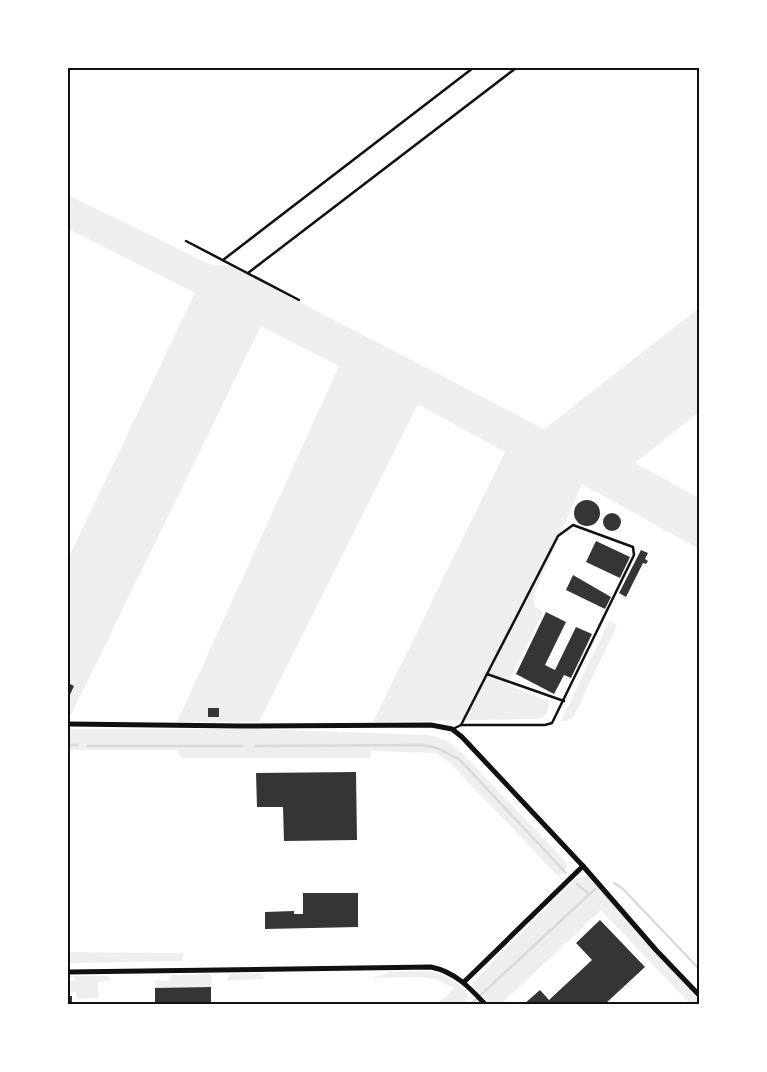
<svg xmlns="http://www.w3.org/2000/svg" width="767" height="1072" viewBox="0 0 767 1072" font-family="'Noto Sans',sans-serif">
<rect width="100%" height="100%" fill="#fff"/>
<!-- green -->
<g fill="#eee">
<path d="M68 195 209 264 232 267 544 429 699 308V412L635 463 699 498V549L582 484 533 597 535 606 543 612 507 685 549 701C549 711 547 715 538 719L373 722 505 452 418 404 259 722H177L339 366 261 326 68 721V559L195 293 68 229Z"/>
<polygon points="609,621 617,625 574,716 567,721 561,721"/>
<polygon points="68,729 251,729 429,735 445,740 459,750 568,864 565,871 559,877 450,763 436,753 370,751 370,758 181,758 178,750 68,750"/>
<polygon points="583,877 590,878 699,1000 699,1004 690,1004 601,910 501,1004 491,1004 472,983 574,880"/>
<polygon points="68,952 183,953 183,961 68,963"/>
<path d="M424 971C444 972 456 982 469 996L465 1000 469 1004H437L454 988 435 979 424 977 372 978 390 972Z"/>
<polygon points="260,973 265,979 226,981 230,974"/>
<polygon points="210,974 212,976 211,987 155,988 155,981 169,981 172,975"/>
<polygon points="68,976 107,976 111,980 98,982 98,998 77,999 76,992 68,992 68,981 75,981 75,978"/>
</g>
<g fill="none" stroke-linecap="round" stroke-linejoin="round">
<!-- stream -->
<g stroke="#d9d9d9" stroke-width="2.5">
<polyline points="68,745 77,745"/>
<polyline points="88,746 242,746"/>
<polyline points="255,746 423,745 437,748 459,759 566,873"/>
<polyline points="614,883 623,889 700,970"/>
<polyline points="577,884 589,894"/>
<polyline points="471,1004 595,889"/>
</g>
</g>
<!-- building -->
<g fill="#353535">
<circle cx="587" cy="513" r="13"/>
<circle cx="612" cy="522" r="9"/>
<polygon points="596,541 630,557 620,578 586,562"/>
<polygon points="641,550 648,553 645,559 648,561 646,564 643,563 626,597 619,593"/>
<polygon points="573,575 611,597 605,609 566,590"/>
<polygon points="546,612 566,622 545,665 555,670 576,627 592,634 571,678 564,675 554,694 516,674"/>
<polygon points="68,683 74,686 68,699"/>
<rect x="208" y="708" width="11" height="9"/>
<polygon points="356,772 357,840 284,841 283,807 257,807 256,773"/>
<polygon points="303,893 358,893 358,927 265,929 265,912 294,911 294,914 303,914"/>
<polygon points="600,920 645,967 605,1004 524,1004 540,990 549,1000 592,960 576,943"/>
<polygon points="211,987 211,1004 155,1004 155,988"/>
<rect x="68" y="996" width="4" height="8"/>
</g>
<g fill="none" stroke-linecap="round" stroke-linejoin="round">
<!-- service -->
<g stroke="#111" stroke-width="2.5">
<polyline points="186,241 299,300"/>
<polyline points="223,260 473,68"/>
<polyline points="248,273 516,68"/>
<polyline points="461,725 487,674 564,701"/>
<polyline points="453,729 461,725 545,725 552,723 634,555 633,547 573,525 558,536 487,674"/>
</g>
<!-- minor -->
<g stroke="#111" stroke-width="5">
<polyline points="68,724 241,726 431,725 452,729 462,737 583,866 656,950 700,996"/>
<path d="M68 972 431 967C455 972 469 987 485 1004"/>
<polyline points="464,982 583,866"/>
</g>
</g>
<!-- border -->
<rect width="767" height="1072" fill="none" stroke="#ffffff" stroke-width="138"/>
<rect x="69" y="69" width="629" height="934" fill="none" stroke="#111" stroke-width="2"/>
</svg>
